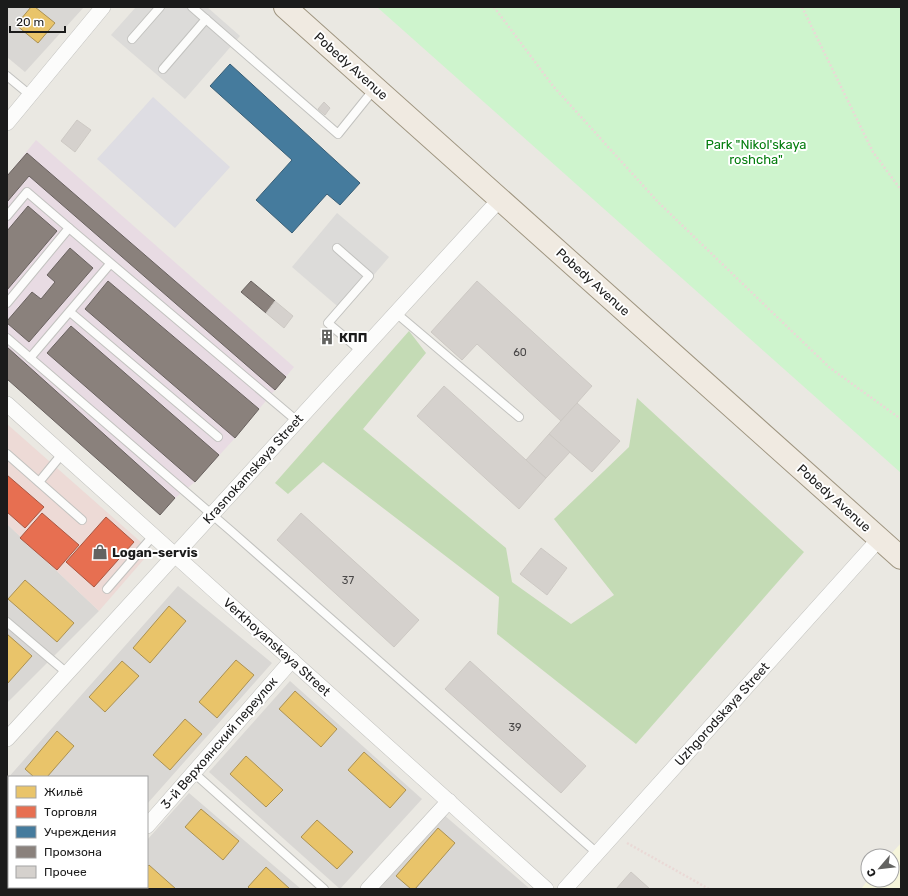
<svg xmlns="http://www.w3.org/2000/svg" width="908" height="896" viewBox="0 0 908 896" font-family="Rubik,sans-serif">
<rect width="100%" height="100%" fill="#eae8e2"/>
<!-- residential -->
<g fill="#d9d7d4">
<polygon points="7,7 84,7 25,72 7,57"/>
<polygon points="7,524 99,611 7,703"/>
<polygon points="178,586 272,663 147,804 147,777 9,777 9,865 7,867 7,779"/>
<polygon points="290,681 422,799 340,889 209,772"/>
<polygon points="189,793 301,889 119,889 116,887 147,887 147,840"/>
<polygon points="444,815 530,889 378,889"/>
</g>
<!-- commercial -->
<polygon fill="#eddad6" points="7,424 151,551 99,611 7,524"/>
<!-- industrial -->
<polygon fill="#e8dbe3" points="36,140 294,367 235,438 195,482 175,498 160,515 7,379 7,176"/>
<!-- education -->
<polygon fill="#f6f5db" points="901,843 901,889 861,889 868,880 892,880 892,856 889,856"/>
<!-- forest -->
<g fill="#c4dbb5">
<polygon points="409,331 426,353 363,429 506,548 512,582 571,624 614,595 554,519 629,447 637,398 804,552 636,744 497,634 499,597 323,462 288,494 275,483"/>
<polygon points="9,879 9,887 60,887 61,889 7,889 7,880"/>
</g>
<!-- park -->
<polygon fill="#cef4cd" points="377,7 901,7 901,473"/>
<!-- parking -->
<g fill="#dcdbd9">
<polygon points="136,7 207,7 240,36 185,99 111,35"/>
<polygon points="337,213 389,257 343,311 292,267"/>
</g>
<!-- plaza -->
<polygon fill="#dedde3" points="153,97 230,167 175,228 97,159"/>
<!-- homes -->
<g fill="#e9c46a" stroke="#ab9152">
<polygon points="31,7 35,7 55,23 38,43 16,25"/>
<polygon points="25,580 74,623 57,642 8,599"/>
<polygon points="169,606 186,621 150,663 133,648"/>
<polygon points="7,634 32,656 7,684"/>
<polygon points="236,660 254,675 217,718 199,702"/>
<polygon points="122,661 139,676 105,712 89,697"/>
<polygon points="295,691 337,729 321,747 279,709"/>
<polygon points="185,719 202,734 170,770 153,755"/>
<polygon points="57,731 74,746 47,777 34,777 25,769"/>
<polygon points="364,752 406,790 390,808 348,770"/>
<polygon points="246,756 283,790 266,807 230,774"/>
<polygon points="9,786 9,818 7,820 7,788"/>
<polygon points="201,809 239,841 223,860 185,827"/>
<polygon points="317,820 353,852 337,869 301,837"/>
<polygon points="438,828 455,843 415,889 411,889 396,876"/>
<polygon points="149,865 176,889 141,889 139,887 147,887 147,867"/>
<polygon points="266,867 290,889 250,889 248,887"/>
</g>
<!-- shops -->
<g fill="#e76f51" stroke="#aa5641">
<polygon points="7,475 44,507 25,528 7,512"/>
<polygon points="42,513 79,545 57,570 20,538"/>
<polygon points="106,517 134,542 94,587 66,562"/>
</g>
<!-- public -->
<polygon fill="#457b9d" stroke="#385e76" points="230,64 360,183 340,205 327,194 292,233 256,200 292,160 210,86"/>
<!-- industry -->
<g fill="#8a817c" stroke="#69625f">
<polygon points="27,153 286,377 275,390 29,176 7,202 7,176"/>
<polygon points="28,206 57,231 7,290 7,231"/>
<polygon points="70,248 93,268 29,342 7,323 7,321 32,292 41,299 55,282 47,275"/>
<polygon points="108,281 259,409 235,438 85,309"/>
<polygon points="251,281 275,301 266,313 241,292"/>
<polygon points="71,326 219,455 195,482 47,353"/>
<polygon points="7,347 175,498 160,515 7,379"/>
</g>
<!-- building -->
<g fill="#d5d1cd" stroke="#cdc9c4">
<polygon points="324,102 330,108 325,115 318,109"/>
<polygon points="77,120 91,130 75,152 61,141"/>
<polygon points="477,281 592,386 561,421 477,344 462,360 431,332"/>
<polygon points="275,301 293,316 284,328 266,313"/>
<polygon points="328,330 334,335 327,344 320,339"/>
<polygon points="444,386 546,478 519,509 417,416"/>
<polygon points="577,403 620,441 592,472 549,434"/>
<polygon points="549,434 570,452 546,478 526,460"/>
<polygon points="301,513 419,620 394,647 277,540"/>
<polygon points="541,548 567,568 547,595 520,574"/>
<polygon points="470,661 586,766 561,793 445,689"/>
<polygon points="631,872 650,889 616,889"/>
</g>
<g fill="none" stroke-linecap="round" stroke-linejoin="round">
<defs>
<g id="lane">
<polyline points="192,7 338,134 375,88"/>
<polyline points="132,39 160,7"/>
<polyline points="163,69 206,19"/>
<polyline points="7,76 30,95"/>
<polyline points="7,216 27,192 69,228"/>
<polyline points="337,248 369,276 328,323 361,351"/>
<polyline points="7,303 69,228 297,421"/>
<polyline points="70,312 218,437"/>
<polyline points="396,313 519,417"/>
<polyline points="7,338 231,531 597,853"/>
<polyline points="30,358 110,264"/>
<polyline points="7,454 82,520"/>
<polyline points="39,482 62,454"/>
<polyline points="107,589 153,536"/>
<polyline points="7,622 67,673"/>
<polyline points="194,773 324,889"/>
</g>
<g id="street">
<polyline points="7,123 103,7"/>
<polyline points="7,404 546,889"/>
<polyline points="7,739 500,199"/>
<polyline points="147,826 292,660"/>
<polyline points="92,889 94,887"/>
<polyline points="368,889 449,801"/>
<polyline points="565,889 880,538"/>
</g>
<polyline id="primary" points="285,7 901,558"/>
</defs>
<!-- lane casing -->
<use href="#lane" stroke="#c2c2bf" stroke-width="10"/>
<!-- street casing -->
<use href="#street" stroke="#c2c2bf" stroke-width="16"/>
<!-- primary casing -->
<use href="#primary" stroke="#9f9580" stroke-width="24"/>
<!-- path -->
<g stroke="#ead9d6" stroke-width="2.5" stroke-dasharray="2 2" stroke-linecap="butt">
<polyline points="494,7 553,86 658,202 830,368 901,419"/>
<polyline points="802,7 873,152 901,190"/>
<polyline points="627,843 709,889"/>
</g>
<!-- lane -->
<use href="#lane" stroke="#fcfcfb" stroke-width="8"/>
<!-- street -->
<use href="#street" stroke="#fcfcfb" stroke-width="15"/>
<!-- primary -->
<use href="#primary" stroke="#f0eae1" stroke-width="22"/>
</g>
<!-- icons -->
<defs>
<symbol id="building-bare" viewBox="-9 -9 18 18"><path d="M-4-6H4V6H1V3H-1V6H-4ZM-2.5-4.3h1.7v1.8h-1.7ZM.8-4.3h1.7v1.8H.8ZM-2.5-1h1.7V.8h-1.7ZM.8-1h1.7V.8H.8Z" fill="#636361" stroke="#fff" stroke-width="2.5" paint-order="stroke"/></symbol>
<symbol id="shop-bare" viewBox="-9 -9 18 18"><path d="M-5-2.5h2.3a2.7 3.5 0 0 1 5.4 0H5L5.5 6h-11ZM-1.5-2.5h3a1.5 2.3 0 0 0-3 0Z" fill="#636361" stroke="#fff" stroke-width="2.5" paint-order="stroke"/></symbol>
</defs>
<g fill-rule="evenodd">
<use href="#building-bare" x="316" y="326" width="22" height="22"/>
<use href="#shop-bare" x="89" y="541" width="22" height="22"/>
</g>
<g text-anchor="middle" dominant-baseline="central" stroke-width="4" stroke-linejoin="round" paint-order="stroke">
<!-- number labels -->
<g font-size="11" fill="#4a4848">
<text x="520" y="352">60</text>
<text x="348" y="580">37</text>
<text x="515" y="727">39</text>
</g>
<!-- street labels -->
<g font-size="13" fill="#1b1b1b" stroke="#fff">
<text transform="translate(351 66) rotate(42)">Pobedy Avenue</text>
<text transform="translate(593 282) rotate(42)">Pobedy Avenue</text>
<text transform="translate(253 469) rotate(-48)">Krasnokamskaya Street</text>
<text transform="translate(834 498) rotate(42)">Pobedy Avenue</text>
<text transform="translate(277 647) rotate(42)">Verkhoyanskaya Street</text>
<text transform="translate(722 714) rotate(-48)">Uzhgorodskaya Street</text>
<text transform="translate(219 743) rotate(-49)">3-й Верхоянский переулок</text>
</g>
<!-- park labels -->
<g font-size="13" fill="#047d0e" stroke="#fff">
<text x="756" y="144">Park "Nikol'skaya<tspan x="756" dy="15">roshcha"</tspan></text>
</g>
<!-- poi labels -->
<g font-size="13" font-weight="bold" fill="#1b1b1b" stroke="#fff" text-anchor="start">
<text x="339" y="337">КПП</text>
<text x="112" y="552">Logan-servis</text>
</g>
</g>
<!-- border -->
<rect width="908" height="896" fill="none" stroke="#1b1b1b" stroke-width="16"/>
<!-- legend -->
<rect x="8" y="776" width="140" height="112" fill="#ffffff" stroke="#a4a4a4"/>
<rect x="16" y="786" width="20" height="12" fill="#e9c46a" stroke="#a4a4a4"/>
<text x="44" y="796" font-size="12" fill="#1b1b1b">Жильё</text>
<rect x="16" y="806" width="20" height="12" fill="#e76f51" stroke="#a4a4a4"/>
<text x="44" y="816" font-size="12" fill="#1b1b1b">Торговля</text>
<rect x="16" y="826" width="20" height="12" fill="#457b9d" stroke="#a4a4a4"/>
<text x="44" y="836" font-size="12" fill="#1b1b1b">Учреждения</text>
<rect x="16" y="846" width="20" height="12" fill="#8a817c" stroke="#a4a4a4"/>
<text x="44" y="856" font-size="12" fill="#1b1b1b">Промзона</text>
<rect x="16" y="866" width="20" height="12" fill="#d5d1cd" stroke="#a4a4a4"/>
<text x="44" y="876" font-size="12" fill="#1b1b1b">Прочее</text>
<!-- north arrow -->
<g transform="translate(880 868) rotate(242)"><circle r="19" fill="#ffffff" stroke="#a4a4a4"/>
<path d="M0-3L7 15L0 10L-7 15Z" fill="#636361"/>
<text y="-6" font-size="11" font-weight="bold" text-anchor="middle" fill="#1b1b1b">С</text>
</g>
<!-- scale -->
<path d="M10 26v6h55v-6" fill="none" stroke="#1b1b1b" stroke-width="2"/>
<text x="16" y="26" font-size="12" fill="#1b1b1b" stroke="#ffffff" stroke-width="3" paint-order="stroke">20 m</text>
</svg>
